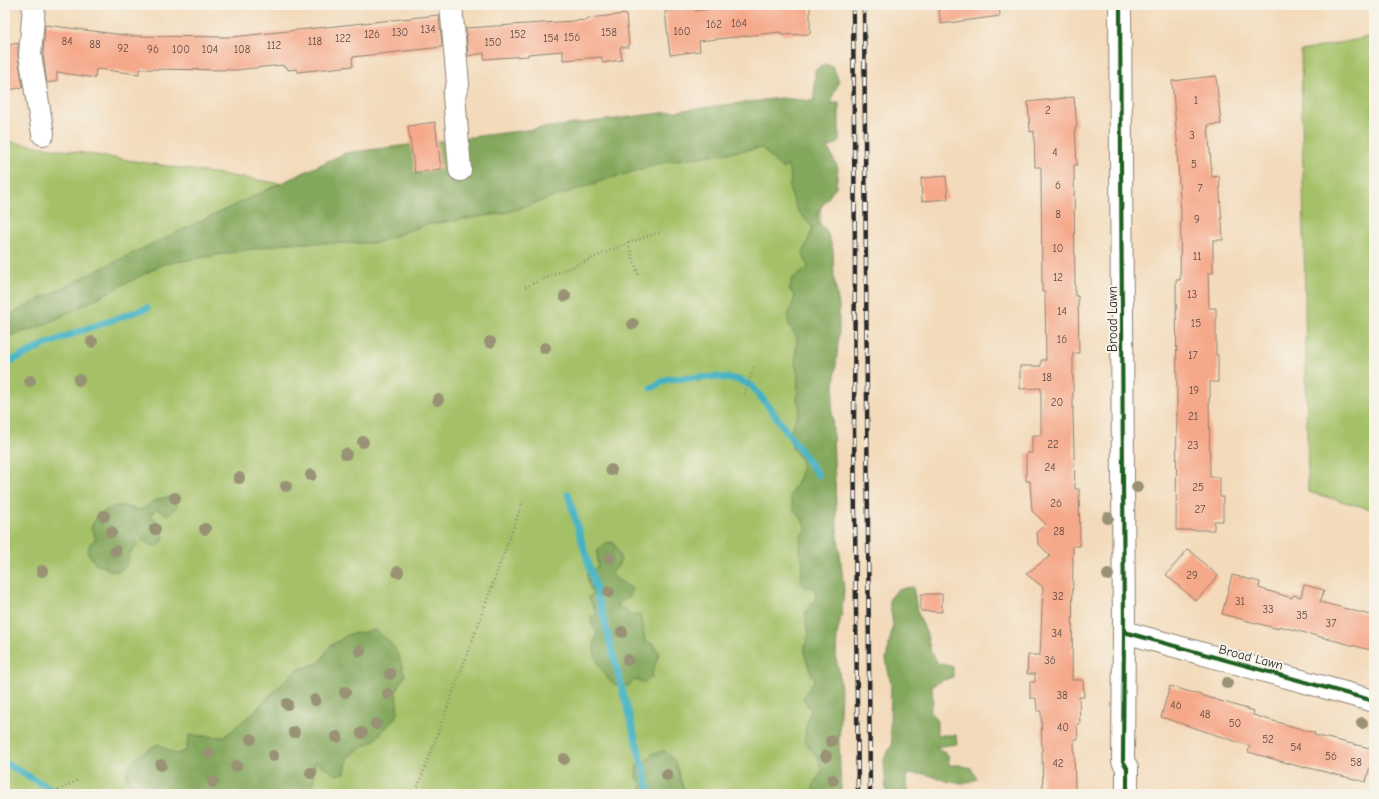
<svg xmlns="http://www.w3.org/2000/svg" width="1379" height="799" viewBox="0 0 1379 799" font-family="'Comic Neue',sans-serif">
<rect width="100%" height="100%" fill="#f7f3e8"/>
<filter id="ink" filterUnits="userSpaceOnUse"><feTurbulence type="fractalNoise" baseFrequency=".025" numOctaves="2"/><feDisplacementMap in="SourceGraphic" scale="8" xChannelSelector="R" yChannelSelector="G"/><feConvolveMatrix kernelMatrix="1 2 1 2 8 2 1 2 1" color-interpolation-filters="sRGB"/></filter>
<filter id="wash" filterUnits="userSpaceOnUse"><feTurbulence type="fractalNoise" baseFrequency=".012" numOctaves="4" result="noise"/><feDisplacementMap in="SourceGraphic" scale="16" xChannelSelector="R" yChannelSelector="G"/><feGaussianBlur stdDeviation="0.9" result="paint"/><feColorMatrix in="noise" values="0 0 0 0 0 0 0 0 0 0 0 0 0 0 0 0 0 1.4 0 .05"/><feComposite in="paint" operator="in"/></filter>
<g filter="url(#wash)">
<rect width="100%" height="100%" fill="#f3daba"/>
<!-- green -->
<g fill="#a4c168" stroke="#68764a">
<polygon points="1374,36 1374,510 1308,492 1301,51"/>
<polygon points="819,122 829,794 5,794 5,141 394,201"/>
</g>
<!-- forest -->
<g fill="#83a75c" stroke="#576944">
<polygon points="825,64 833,67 839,81 832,98 832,103 839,103 839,143 828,148 838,168 836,187 817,213 818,224 826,229 833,250 834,278 839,306 839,332 832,411 837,529 844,589 842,612 837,635 836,659 839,671 841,691 839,739 841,794 814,794 813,787 822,770 817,756 805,743 806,724 811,710 803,698 815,679 809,669 805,655 805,645 809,634 806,624 806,612 816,598 814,587 804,587 800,581 803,560 800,554 801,536 806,528 801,517 794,511 790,496 800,476 802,461 792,448 791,430 800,409 797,400 798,374 795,365 797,338 789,325 788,316 795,297 789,289 793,278 808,268 803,253 813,228 797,210 789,188 791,179 788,166 782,169 762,148 670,161 611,178 505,213 424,225 376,243 289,243 164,264 40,327 5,337 5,317 112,263 345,153 780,98 814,101 815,70"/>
<path d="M176 496 177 506 169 515 156 509 150 515C162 524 165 525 163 541L156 547 148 544 135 533 137 546 129 554 126 566 117 572C108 571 106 565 96 565L87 551 91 543 96 538 91 528C95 516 110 504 124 506 131 507 136 512 142 509 146 508 149 504 152 502 160 498 168 497 176 496Z"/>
<path d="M613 542 619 554 621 561 615 570 611 573C617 581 625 583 633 590L628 597 616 605 633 615H640C644 624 643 632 645 641L653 644 659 653C657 664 652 666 652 677L644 683 634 680 629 686C625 686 620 686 616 685 611 683 608 679 605 674 596 662 590 648 597 633L592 625 591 617 597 614 589 598 593 593 589 584 587 574 598 566 597 559 598 549 606 543Z"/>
<polygon points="913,587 918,613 927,635 931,652 938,663 953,667 953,677 941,681 932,686 933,702 929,712 937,719 937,735 956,735 957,744 935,747 948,755 949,765 959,765 971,768 977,779 963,784 946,781 925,774 907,774 908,794 886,794 884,758 892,745 890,727 891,685 886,660 893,624 889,600 898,589"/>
<path d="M375 630C396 645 397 651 405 675L396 692 398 714 375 740 348 756 345 773 336 775 315 761 313 778 314 794H160L159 791 145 794 133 791 126 776 133 760 158 744 175 754 186 751 189 735 224 737 247 718 295 671 320 662 330 646 348 635Z"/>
<polygon points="665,751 675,761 685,794 639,794 642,785 636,776 637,766 647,761 653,753"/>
</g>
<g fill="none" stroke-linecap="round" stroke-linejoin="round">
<!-- stream -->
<g stroke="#45b3c2" stroke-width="7">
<polyline points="5,364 44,345 83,330 147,308"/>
<polyline points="651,388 668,379 717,377 739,380 752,386 772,411 818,475"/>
<polyline points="568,494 593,579 650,794"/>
<polyline points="5,763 53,790 55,794"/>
</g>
</g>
<g id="blocks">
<!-- building -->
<g fill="#f6a98a">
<polygon points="741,5 810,5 810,34 781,35 781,32 699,41 700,51 670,55 665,11 695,8 695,11"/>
<polygon points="938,5 999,5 1000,16 941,24"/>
<polygon points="626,14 629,47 620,47 622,60 602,63 602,57 563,60 563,51 528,54 528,56 484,59 484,53 468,56 466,28 588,20 588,18"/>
<polygon points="439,15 442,47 352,57 353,66 297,72 297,69 288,70 287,67 283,67 283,65 236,70 140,69 139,74 96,69 95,78 57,72 57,81 47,83 43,54 45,25 132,36 232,37"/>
<polygon points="18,43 18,57 23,87 10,90 10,84 5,85 5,46"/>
<polygon points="1216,76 1221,124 1208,125 1212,177 1219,176 1223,240 1213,240 1213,273 1208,273 1209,308 1216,308 1216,355 1218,355 1218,382 1210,382 1210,398 1209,398 1210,477 1220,477 1220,497 1223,497 1223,521 1214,521 1214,530 1176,530 1177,402 1176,280 1180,280 1181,212 1177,151 1178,150 1172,81"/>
<polygon points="1074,97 1077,127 1075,127 1077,165 1074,165 1075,296 1078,296 1079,353 1073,353 1073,416 1075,489 1079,489 1080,546 1073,546 1072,680 1083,680 1084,697 1079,697 1080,724 1077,724 1078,739 1074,739 1075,793 1073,792 1073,794 1043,794 1041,711 1037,711 1036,698 1030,698 1030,682 1035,682 1035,674 1027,674 1028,655 1040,655 1043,587 1026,574 1050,556 1038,543 1037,532 1046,524 1032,511 1030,481 1026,481 1026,453 1032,453 1032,435 1041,435 1041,388 1020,389 1020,366 1041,366 1041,360 1046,360 1045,292 1042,292 1041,167 1035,167 1034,131 1030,132 1028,102"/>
<polygon points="435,122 441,169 415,173 408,126"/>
<polygon points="946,176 948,199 922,201 921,178"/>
<polygon points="1188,549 1218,576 1196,601 1166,575"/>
<polygon points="1232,575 1260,582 1259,588 1292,598 1293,595 1301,597 1304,585 1324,590 1320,602 1374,616 1374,651 1279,626 1278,629 1222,614"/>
<polygon points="921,594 942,594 942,612 921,611"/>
<polygon points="1170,686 1254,711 1253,715 1315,733 1314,735 1374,749 1366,782 1305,767 1305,768 1248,752 1250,746 1161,717"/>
</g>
</g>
</g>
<g filter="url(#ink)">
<use href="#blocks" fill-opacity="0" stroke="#8f8272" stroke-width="1"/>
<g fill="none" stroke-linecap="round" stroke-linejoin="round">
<defs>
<g id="minor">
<polyline points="34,5 30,55 43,134"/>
<polyline points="451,5 458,84 454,95 460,170"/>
<polyline points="1120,5 1124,632 1123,761 1127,768 1127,794"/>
<polyline points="1124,632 1374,701"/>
</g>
</defs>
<!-- minor casing -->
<use href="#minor" stroke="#8f8272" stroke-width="24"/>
<!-- path -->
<g stroke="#8f8272" stroke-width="2.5" stroke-dasharray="1 3" stroke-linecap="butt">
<polyline points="628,243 639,277"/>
<polyline points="525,287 628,243 661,232"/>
<polyline points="745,394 755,364"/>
<polyline points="51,794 78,780"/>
<polyline points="415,794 463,666 523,501"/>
</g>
<!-- minor -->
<use href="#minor" stroke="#fff" stroke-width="22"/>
<defs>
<g id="rail">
<polyline points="853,5 855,258 854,426 858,794"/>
<polyline points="864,5 870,794"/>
</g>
</defs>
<!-- rail casing -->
<use href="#rail" stroke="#2b2b2b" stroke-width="4.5"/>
<!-- rail -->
<use href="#rail" stroke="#f7f3e8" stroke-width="3" stroke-dasharray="9" stroke-linecap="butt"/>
<defs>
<g id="cycleway">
<polyline points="1120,5 1124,632 1123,761 1127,768 1127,794"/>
<polyline points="1124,632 1374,701"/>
</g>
</defs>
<!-- cycleway casing -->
<use href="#cycleway" stroke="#f7f3e8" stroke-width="6"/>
<!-- cycleway -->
<use href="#cycleway" stroke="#1b5e20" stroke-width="4"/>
</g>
<!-- trees -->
<g fill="#999275">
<circle cx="565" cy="296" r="6"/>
<circle cx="633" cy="324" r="6"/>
<circle cx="92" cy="342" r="6"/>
<circle cx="490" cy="342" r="6"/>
<circle cx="545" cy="348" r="6"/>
<circle cx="79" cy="380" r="6"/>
<circle cx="30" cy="381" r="6"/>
<circle cx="438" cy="400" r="6"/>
<circle cx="363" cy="442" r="6"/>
<circle cx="346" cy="454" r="6"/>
<circle cx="611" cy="470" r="6"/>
<circle cx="311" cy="475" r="6"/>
<circle cx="239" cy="478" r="6"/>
<circle cx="286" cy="486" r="6"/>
<circle cx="1137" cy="487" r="6"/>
<circle cx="175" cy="498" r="6"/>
<circle cx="104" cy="516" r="6"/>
<circle cx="1108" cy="518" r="6"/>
<circle cx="155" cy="529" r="6"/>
<circle cx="205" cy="529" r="6"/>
<circle cx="111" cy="532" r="6"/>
<circle cx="115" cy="551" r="6"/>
<circle cx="610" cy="558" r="6"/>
<circle cx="42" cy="571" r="6"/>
<circle cx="398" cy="572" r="6"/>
<circle cx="1108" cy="575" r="6"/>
<circle cx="609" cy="592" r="6"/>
<circle cx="622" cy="632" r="6"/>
<circle cx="360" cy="651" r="6"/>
<circle cx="628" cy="660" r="6"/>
<circle cx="390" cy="674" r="6"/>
<circle cx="1227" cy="683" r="6"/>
<circle cx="345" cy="692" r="6"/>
<circle cx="388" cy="694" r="6"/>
<circle cx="315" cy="700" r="6"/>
<circle cx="287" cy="704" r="6"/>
<circle cx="1362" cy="723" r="6"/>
<circle cx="376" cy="724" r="6"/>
<circle cx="294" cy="732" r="6"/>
<circle cx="362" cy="733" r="6"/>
<circle cx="337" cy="737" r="6"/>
<circle cx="251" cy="739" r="6"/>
<circle cx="831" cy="741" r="6"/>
<circle cx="209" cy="753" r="6"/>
<circle cx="273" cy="756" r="6"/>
<circle cx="826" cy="756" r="6"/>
<circle cx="564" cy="759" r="6"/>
<circle cx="161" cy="765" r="6"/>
<circle cx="236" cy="766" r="6"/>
<circle cx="311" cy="773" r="6"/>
<circle cx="667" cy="775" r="6"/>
<circle cx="833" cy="780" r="6"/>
<circle cx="213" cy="782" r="6"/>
</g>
</g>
<g text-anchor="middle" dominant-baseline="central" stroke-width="4" stroke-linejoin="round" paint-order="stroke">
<!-- number labels -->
<g font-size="11" fill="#5e4a43">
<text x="739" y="23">164</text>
<text x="714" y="24">162</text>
<text x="428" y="29">134</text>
<text x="682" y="31">160</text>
<text x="400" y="32">130</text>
<text x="609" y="32">158</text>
<text x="372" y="34">126</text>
<text x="518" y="34">152</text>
<text x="572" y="37">156</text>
<text x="343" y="38">122</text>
<text x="551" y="38">154</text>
<text x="67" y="41">84</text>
<text x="315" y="41">118</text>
<text x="493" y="42">150</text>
<text x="95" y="44">88</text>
<text x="274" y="45">112</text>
<text x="123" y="48">92</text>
<text x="153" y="49">96</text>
<text x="181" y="49">100</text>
<text x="210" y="49">104</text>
<text x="242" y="49">108</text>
<text x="1196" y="100">1</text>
<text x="1048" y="110">2</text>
<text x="1192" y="135">3</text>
<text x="1055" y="152">4</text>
<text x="1194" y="164">5</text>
<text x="1058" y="185">6</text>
<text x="1200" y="188">7</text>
<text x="1058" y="214">8</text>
<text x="1197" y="219">9</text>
<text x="1058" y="248">10</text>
<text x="1197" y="256">11</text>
<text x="1058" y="277">12</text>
<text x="1192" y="294">13</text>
<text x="1062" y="311">14</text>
<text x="1196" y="323">15</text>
<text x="1062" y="339">16</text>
<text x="1193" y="355">17</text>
<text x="1047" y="377">18</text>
<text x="1194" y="390">19</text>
<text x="1057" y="402">20</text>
<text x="1193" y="416">21</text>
<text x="1053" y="444">22</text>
<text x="1193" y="445">23</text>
<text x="1050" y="467">24</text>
<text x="1198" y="487">25</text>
<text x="1056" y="503">26</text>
<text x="1200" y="509">27</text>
<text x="1059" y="531">28</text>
<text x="1192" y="575">29</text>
<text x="1058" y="596">32</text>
<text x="1240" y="601">31</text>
<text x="1268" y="609">33</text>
<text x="1302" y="615">35</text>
<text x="1331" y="623">37</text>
<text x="1057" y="633">34</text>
<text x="1050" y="660">36</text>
<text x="1062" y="695">38</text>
<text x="1176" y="705">46</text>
<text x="1205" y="714">48</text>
<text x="1235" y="723">50</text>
<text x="1063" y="727">40</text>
<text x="1268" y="739">52</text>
<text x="1296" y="747">54</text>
<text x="1331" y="756">56</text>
<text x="1356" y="762">58</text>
<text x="1058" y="763">42</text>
</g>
<!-- street labels -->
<g font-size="13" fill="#2b2b2b" stroke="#f7f3e8">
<text transform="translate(1112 319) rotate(-90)">Broad Lawn</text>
<text transform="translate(1251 657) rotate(15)">Broad Lawn</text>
</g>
</g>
<!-- margin -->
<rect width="1379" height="799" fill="none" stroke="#f7f3e8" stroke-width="20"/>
</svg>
